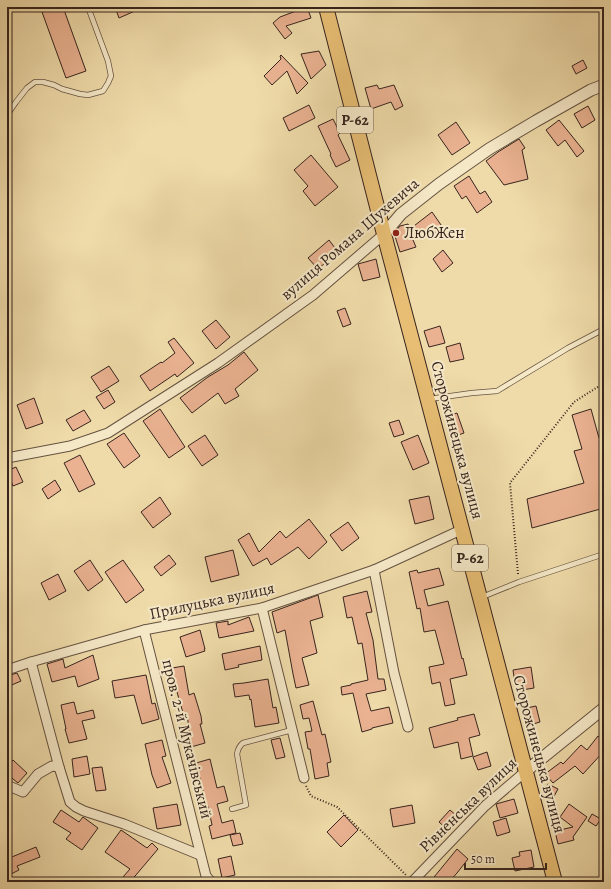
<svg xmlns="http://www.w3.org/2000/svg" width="611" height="889" viewBox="0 0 611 889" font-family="Alegreya,serif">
<rect width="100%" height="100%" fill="#efdba9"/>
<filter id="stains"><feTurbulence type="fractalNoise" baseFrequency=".005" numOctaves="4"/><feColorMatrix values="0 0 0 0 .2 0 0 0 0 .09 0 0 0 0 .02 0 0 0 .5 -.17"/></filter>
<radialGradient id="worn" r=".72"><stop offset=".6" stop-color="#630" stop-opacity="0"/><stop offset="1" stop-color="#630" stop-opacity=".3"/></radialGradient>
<!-- building -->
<g fill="#eab291" stroke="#37241e">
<polygon points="58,7 63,7 86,71 66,78 42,12"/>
<polygon points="115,7 144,7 119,18"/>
<polygon points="294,7 307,7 311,18 286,26 292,33 285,39 273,23 280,17 296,11"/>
<polygon points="319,51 326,65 311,79 301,54"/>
<polygon points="281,55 308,83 297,94 287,71 272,85 264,76 281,59 280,56"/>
<polygon points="583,60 587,68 576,74 572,66"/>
<polygon points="377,85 379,89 394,85 403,106 395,110 391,102 371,109 365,88"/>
<polygon points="309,105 315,118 289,131 283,118"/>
<polygon points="588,106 595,120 582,128 574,114"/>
<polygon points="333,119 340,133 338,135 350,160 336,167 330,155 331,154 318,126"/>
<polygon points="559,120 584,151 577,157 565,140 558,146 546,130"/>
<polygon points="456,122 470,143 452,155 438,135"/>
<polygon points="519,139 525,148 522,150 528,179 504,185 486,161 498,152"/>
<polygon points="311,155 338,187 315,206 303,191 308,186 294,170"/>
<polygon points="469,176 480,194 485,191 492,202 477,213 466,196 462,199 454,186"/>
<polygon points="432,212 446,232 439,237 431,227 413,240 416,247 400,252 394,233 400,226 408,224 410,229"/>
<polygon points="329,240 338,252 318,269 308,258"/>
<polygon points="443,250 453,263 442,272 433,259"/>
<polygon points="376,259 380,277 363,281 358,264"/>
<polygon points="345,308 351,324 343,327 337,311"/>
<polygon points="216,320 230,337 216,349 202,331"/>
<polygon points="440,326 445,343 429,347 424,331"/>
<polygon points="174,338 194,363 177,377 175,374 150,391 140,376 161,362 162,363 175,353 168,342"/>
<polygon points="460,343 464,359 450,362 446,347"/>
<polygon points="244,352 258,370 235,389 239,396 225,404 218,393 192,413 180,398 208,377 228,365"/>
<polygon points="109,366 119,381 101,392 91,377"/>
<polygon points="108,390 115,402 104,409 96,397"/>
<polygon points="34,398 43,423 26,429 17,405"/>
<polygon points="160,409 185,447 169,458 143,421"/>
<polygon points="591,409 599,438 604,436 604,508 532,528 527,499 584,483 574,451 582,449 572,415"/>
<polygon points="84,410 91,421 73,431 66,420"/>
<polygon points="457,413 464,433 453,437 446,417"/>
<polygon points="399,420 404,434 394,437 389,423"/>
<polygon points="124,433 140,456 124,468 107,444"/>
<polygon points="205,435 218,455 202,466 188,446"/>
<polygon points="418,435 429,463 413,470 401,442"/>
<polygon points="80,455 95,484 79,492 64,463"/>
<polygon points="16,467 23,482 13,486 7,471"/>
<polygon points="55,480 61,490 48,499 42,489"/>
<polygon points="429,496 434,519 415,524 409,500"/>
<polygon points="160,497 171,514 153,528 141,512"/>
<polygon points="309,519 327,542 309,559 298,547 271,565 267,558 253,566 238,540 249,533 259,552 280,531 286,538"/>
<polygon points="348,522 359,538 342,551 330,535"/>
<polygon points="233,550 239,575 211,582 205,557"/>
<polygon points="169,555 176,564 161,576 154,567"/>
<polygon points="90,560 103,580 88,591 74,571"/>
<polygon points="123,560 144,590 126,603 105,572"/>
<polygon points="439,568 444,585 424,590 428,606 448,601 462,659 463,658 467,675 450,679 455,704 445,706 440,682 432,684 429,667 444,664 435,630 424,632 420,608 417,609 409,572 417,570 418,573"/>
<polygon points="58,574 66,591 49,600 41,583"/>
<polygon points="367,591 372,612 366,613 373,640 378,679 384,679 386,690 366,694 371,711 389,707 393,723 372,728 372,729 362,732 353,693 342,695 341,687 351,685 351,684 368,680 362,643 358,644 352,617 347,618 343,597"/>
<polygon points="318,595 323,617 310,621 317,653 302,658 309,685 296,688 293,674 285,630 277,633 272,612"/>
<polygon points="249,617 254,631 219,638 216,623 228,621 228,625"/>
<polygon points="200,630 205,649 204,649 205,651 186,657 180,637"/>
<polygon points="260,646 262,660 238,665 239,667 225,670 222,654"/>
<polygon points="93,655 99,679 78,687 75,676 52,682 47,664 63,659 65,668"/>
<polygon points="184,666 189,695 194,693 201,716 202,724 200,724 205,743 191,747 187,732 189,731 187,712 183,713 175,685 172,668"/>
<polygon points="531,667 534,688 516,691 513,670"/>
<polygon points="17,673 21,681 7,687 7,676"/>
<polygon points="146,675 152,704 155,703 159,719 142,724 134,695 115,698 112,681"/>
<polygon points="268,679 273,708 276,707 279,723 255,727 251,699 250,700 249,695 235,697 233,684 244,683"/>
<polygon points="313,701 322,735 325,734 331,762 327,763 329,776 315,779 310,749 308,749 305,732 312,731 309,718 303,719 300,705"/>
<polygon points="74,702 77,714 93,710 95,718 82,721 87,739 69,743 65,729 66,729 61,705"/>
<polygon points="536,706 540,722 526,726 522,709"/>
<polygon points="474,714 480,735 469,738 473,756 461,759 458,742 434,748 429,728 458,720 457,718"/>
<polygon points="598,736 604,740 604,751 583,774 575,766 553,783 545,774 561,762 563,764 581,745 587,750"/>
<polygon points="280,738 285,757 276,759 271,740"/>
<polygon points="162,740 166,756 162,757 171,783 157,788 152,775 145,744"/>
<polygon points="487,752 491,766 478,770 473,757"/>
<polygon points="87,756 90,774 74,777 72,759"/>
<polygon points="210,759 217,788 224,786 228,801 217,804 222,823 233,820 236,833 212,839 209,826 212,825 208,806 204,806 201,792 203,791 196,763"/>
<polygon points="13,760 27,773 18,783 7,774 7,767"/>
<polygon points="102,767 106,790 96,791 92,768"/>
<polygon points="548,784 558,789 552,800 542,794"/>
<polygon points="514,799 518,813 500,818 496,804"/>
<polygon points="177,804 181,825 157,829 153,808"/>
<polygon points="569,804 587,817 573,837 574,840 558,844 555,831 573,827 560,817"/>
<polygon points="412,805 415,823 393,827 390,809"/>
<polygon points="61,810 79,822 83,817 98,828 82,850 66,839 71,833 53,822"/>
<polygon points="450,810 458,817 447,829 439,822"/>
<polygon points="592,814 601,819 596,826 588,821"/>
<polygon points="344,815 358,830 341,847 327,832"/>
<polygon points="506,818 510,832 497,836 493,822"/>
<polygon points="121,830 147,848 152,843 158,849 130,882 123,877 130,869 105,852"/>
<polygon points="240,833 243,844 233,846 230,835"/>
<polygon points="36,847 40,857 17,866 19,870 7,876 7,859"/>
<polygon points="457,849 468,859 457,873 449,882 430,882"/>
<polygon points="531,850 534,867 515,871 512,858 520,856 519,852"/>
<polygon points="231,856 235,875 222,878 218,859"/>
</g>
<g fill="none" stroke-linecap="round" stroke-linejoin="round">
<defs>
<g id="service">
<polyline points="7,115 16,102 27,88 35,82 43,82 54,85 62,89 80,94 88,95 103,91 108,83 111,76 108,61 88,7"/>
<polyline points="429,399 472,393 497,391 568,348 604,329"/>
<polyline points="482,597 519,582 604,554"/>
<path d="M232 809 246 805 237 754C238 749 239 746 243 743L292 730"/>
</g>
<g id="minor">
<polyline points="7,458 70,446 108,433 218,363 313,295 384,234"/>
<polyline points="374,570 394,673 408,727"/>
<polyline points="262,608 304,778"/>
<polyline points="144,630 206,876 211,882"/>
<polyline points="31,662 59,767 70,802 76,807 84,811 124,824 200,855"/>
<polyline points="7,670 31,662 144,630 262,608 374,570 463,529"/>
<polyline points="7,783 9,786 23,792 38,774 52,766 59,767"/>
<polyline points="412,882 485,806 526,771"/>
</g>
<g id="tertiary">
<polyline points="384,234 401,214 439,184 489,149 536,121 591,90 604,85"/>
<polyline points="526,771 604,708"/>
</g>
<polyline id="primary" points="326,7 384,234 555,882"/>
</defs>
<!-- service casing -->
<use href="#service" stroke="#655241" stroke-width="6"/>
<!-- minor casing -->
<use href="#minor" stroke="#655241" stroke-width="11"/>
<!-- tertiary casing -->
<use href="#tertiary" stroke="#655241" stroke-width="13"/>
<!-- primary casing -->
<use href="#primary" stroke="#37241e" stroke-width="16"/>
<!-- path -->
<g stroke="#37241e" stroke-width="2" stroke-dasharray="1 2" stroke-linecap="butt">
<polyline points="518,574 510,483 574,402 604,383"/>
<polyline points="306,786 311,796 337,807 406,875"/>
</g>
<!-- service -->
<use href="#service" stroke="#f5e8c7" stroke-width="4.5"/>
<!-- minor -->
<use href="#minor" stroke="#f5e8c7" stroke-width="9"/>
<!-- tertiary -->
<use href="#tertiary" stroke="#f5e8c7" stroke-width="11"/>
<!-- primary -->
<use href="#primary" stroke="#e8be74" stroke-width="14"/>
</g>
<!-- markers -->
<circle fill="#8f2418" stroke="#f5e8c7" stroke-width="1.5" cx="396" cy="233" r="4"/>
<g text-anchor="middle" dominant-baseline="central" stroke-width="4" stroke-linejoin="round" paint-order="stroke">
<!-- shield labels -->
<g fill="#f5e8c7" stroke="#705f51" stroke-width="1">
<rect x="337" y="107" width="36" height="26" rx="3"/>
<rect x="452" y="545" width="36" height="26" rx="3"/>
</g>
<g font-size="15" font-weight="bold" fill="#37241e">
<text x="355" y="120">Р-62</text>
<text x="470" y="558">Р-62</text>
</g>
<!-- poi labels -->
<g font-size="16" fill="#37241e" stroke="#f5e8c7" text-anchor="start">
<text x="404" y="233">ЛюбЖен</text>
</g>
<!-- street labels -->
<g font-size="16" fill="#37241e" stroke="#f5e8c7">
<text transform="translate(350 239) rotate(-41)">вулиця Романа Шухевича</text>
<text transform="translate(457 440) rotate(75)">Сторожинецька вулиця</text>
<text transform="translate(212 601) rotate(-12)">Прилуцька вулиця</text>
<text transform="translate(187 739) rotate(76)">пров. 2-й Мукачівський</text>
<text transform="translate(539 754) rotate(75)">Сторожинецька вулиця</text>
<text transform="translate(468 805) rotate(-44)">Рівненська вулиця</text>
</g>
</g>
<!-- margin -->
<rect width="611" height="889" fill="none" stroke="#efdba9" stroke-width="24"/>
<rect x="8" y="8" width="595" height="873" fill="none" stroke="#37241e" stroke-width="2"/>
<rect x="12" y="12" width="587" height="865" fill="none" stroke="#37241e"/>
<!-- scale -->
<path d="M465 863v6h81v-6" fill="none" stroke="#37241e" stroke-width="2"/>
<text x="471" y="863" font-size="12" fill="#37241e" stroke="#f5e8c7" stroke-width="3" paint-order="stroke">50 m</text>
<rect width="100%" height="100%" filter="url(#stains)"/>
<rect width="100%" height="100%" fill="url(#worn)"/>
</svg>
